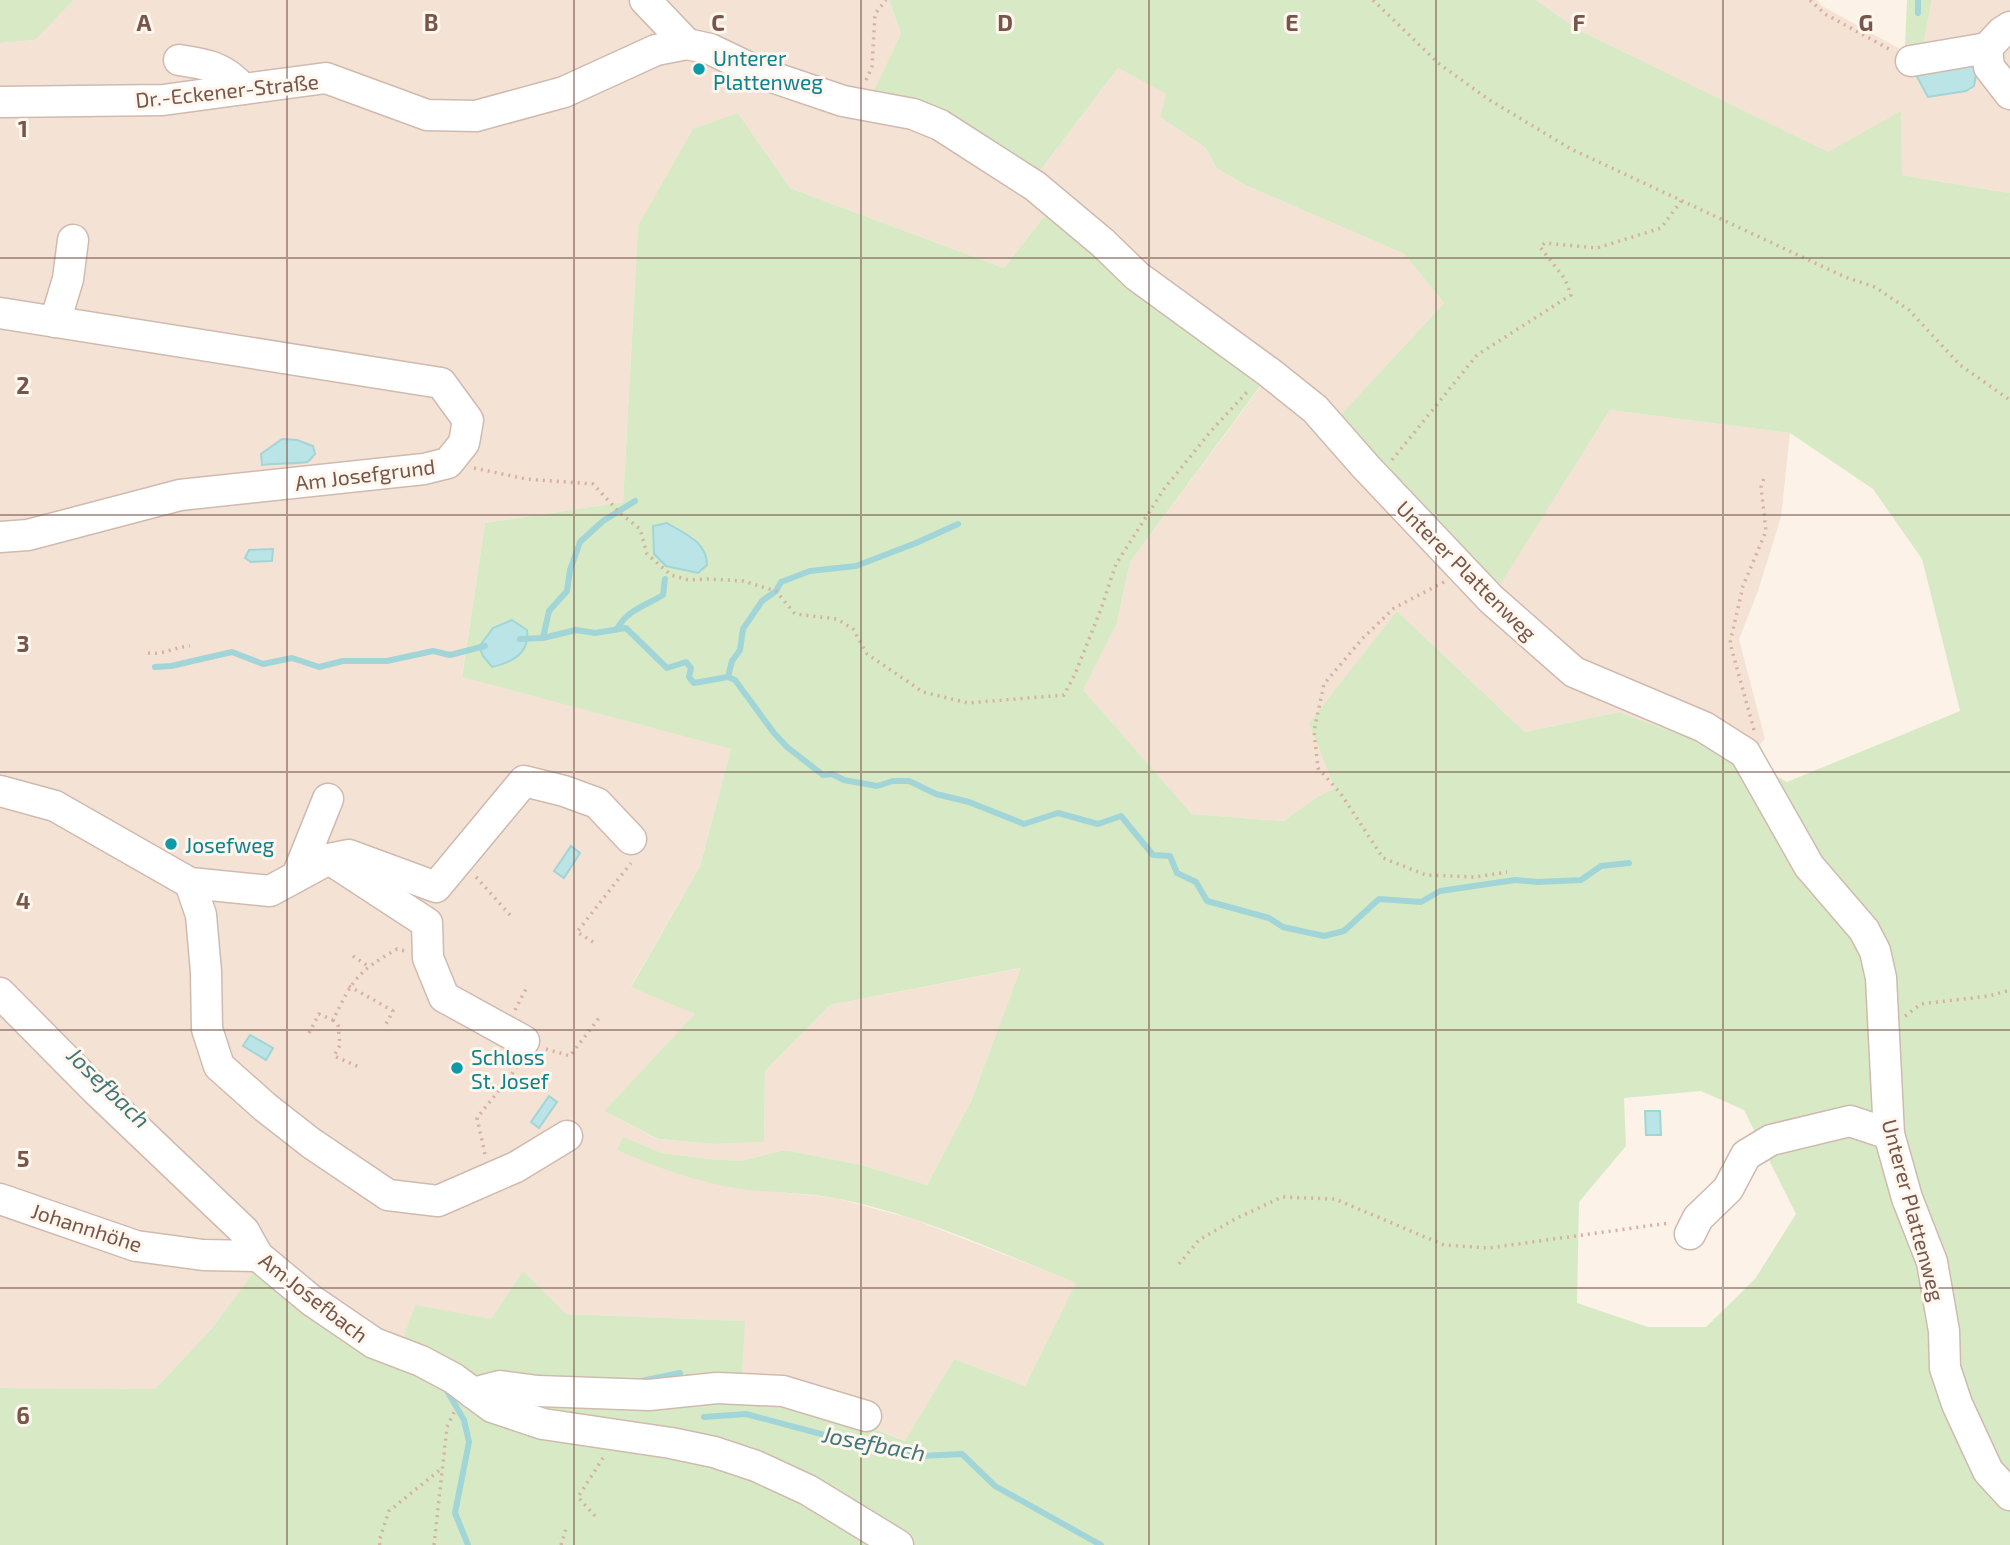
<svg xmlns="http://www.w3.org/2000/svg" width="2010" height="1545" viewBox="0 0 2010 1545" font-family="'Exo 2',sans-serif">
<rect width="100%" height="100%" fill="#fcf2e7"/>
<!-- residential -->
<g fill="#f4e3d5">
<polygon points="74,0 889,0 901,34 1036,176 1118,68 1167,94 1160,117 1206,148 1216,168 1245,185 1404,254 1444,303 1378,375 1490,599 1610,410 1790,433 1781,517 1758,591 1739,639 1765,739 1746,759 1619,712 1525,732 1397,611 1336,788 1317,797 1283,821 1192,814 1082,690 1117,623 1130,562 1270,374 1050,209 1004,268 790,188 738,113 638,226 623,502 485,523 462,676 731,749 700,866 631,986 696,1014 604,1111 657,1139 714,1144 764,1142 765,1071 830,1005 1022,968 972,1099 927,1185 862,1165 785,1150 740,1161 709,1159 662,1153 623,1138 730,1187 835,1198 913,1219 1077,1283 1025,1386 954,1359 906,1441 742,1375 744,1321 566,1314 491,1319 396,1359 256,1270 212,1328 155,1389 0,1388 0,43 35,40"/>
<polygon points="1536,0 1817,0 1822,6 1902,50 1905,45 1923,47 1932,0 2010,0 2010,193 1902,175 1828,153 1577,29"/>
</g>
<!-- green -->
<g fill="#d8eac5" fill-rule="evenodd">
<polygon points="0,0 74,0 35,40 0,43"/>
<path d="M889 0H1536L1577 29 1828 152 1901 111 1902 175 2010 193V1545H0V1388L155 1389 212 1328 256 1269 396 1358 415 1305 491 1319 523 1271 566 1314 745 1321 742 1375 905 1441 954 1359 1025 1386 1076 1283C998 1252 918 1214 834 1198 799 1192 763 1193 728 1187 689 1179 653 1166 617 1150L623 1137 662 1153 709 1159 740 1161 785 1150 862 1165 927 1185 972 1099 1021 968 830 1005 765 1071 764 1142 714 1144 658 1139 604 1111 695 1014 631 987 700 866 731 749 462 677 485 523 623 502 638 226 693 129 738 113 790 188 1004 268 1050 209 977 148 866 107 901 34ZM1118 68 1166 94 1160 117 1206 148 1216 168 1245 185 1404 254 1444 303 1339 417 1491 599 1610 410 1790 433 1873 489 1922 559 1960 711 1787 782 1746 759 1619 712 1525 732 1397 611 1309 723 1335 788 1317 797 1283 821 1192 814 1083 690 1117 623 1130 562 1270 373 1036 176ZM667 523 693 537 698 573 666 566ZM1701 1091 1744 1110 1796 1214 1755 1279 1706 1327H1648L1577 1303 1579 1202 1626 1146 1624 1098Z"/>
<polygon points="1907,0 1932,0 1923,47 1905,45"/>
</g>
<!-- water -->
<g fill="#bbe4e6" stroke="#a2d5d7" stroke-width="2">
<polygon points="1969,61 1977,69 1974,86 1966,91 1928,97 1916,75 1923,69"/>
<path d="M282 439 297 440 313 446 315 454C313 456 310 461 307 462 305 463 269 464 262 465L261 454Z"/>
<path d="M667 523C684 534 707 541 707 565L698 573 666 566 654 554 653 526Z"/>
<polygon points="273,549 272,561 251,562 245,558 249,550"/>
<path d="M512 620 527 630C530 654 512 662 492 667L483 656 479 647 493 628Z"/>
<polygon points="571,846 580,853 564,878 554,871"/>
<polygon points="250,1035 273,1048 266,1060 243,1046"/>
<polygon points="549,1096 557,1102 539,1128 531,1122"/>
<polygon points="1645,1111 1660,1111 1661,1135 1646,1135"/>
</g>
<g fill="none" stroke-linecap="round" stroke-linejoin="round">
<!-- stream -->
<g stroke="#a2d5d7" stroke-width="6">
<polyline points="1918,0 1918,13"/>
<path d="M617 629C627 610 645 606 663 595L665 579"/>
<polyline points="543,638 549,611 567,591 570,570 580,542 603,521 635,501"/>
<polyline points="520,639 543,638 576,630 595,633 626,628 667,668 686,662 691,668 689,677 694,683 728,677 735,680 774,733 787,747 823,775 832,774 844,780 877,786 893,781 909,781 936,794 969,802 1024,824 1058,813 1098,824 1121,816 1153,855 1170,856 1177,873 1196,882 1207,901 1269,918 1283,927 1324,936 1344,931 1379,899 1421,902 1440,891 1515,880 1538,882 1581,880 1601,866 1629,863"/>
<polyline points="155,667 171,666 232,652 263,664 292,658 319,667 343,661 387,661 433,651 450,655 485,646"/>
<polyline points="728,677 732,661 740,650 743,629 762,601 776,591 781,582 810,571 856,566 916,543 958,524"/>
<polyline points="641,1381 680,1373"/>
<polyline points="446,1389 464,1420 469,1442 455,1513 468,1545"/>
<polyline points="704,1417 746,1414 851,1442 895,1447 921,1456 962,1454 995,1486 1101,1545"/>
</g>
<defs>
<g id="minor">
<polyline points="645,0 687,44 710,49 760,73 843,101 913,114 940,125 1035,186 1103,243 1137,276 1270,373 1315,409 1366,467 1491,599 1574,672 1704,727 1745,753 1809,866 1864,930 1875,951 1881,978 1889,1134 1907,1198 1932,1262 1944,1331 1945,1368 1957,1404 1988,1471 2010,1495"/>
<polyline points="1987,48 1989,67 2010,94"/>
<path d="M179 60C207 64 224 67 243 89"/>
<polyline points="1911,61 1987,48 2002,32 2010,27"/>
<polyline points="0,102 163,100 326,78 427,115 476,116 564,92 656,50 687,44"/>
<polyline points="0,313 441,383 468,420 464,443 448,463 424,469 180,495 28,535 0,537"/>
<polyline points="55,322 68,279 73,240"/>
<polyline points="0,791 55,806 190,883 270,891 329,859 349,855 436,887 524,781 564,791 597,803 631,839"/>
<polyline points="329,859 427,923 428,958 444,997 524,1041"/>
<polyline points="297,876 328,799"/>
<polyline points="190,883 201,915 206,972 207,1029 219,1066 265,1107 311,1143 388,1195 438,1201 516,1167 567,1136"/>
<polyline points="0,993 96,1090 244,1231 258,1256 311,1300 374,1343 421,1361 453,1378 492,1407 543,1424 671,1443 714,1452 756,1466 808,1490 898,1545"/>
<polyline points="0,1199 136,1246 203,1255 258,1256"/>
<polyline points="1690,1234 1698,1218 1728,1189 1746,1155 1771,1140 1850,1121 1889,1134"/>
<polyline points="473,1393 500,1386 538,1391 649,1395 717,1388 783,1391 866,1416"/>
</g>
</defs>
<!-- minor casing -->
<use href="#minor" stroke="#d0baaf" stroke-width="33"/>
<!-- path -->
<g stroke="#d6b0a2" stroke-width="3.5" stroke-dasharray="2 5" stroke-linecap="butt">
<polyline points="1373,0 1438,63 1488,99 1571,149 1845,277 1875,287 1909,310 1960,365 2010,400"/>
<polyline points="1810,0 1825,14 1891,50"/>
<polyline points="866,80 872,67 875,14 886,0"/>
<polyline points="1392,460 1477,355 1571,295 1565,279 1540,247 1545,243 1597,248 1661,228 1681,201"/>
<polyline points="474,468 526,479 593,484 621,514 640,529 647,554 671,575 689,580 709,579 743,581 776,591 795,614 837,619 853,629 867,654 923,692 968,703 1064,695 1075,674 1101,609 1116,564 1164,489 1211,431 1250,389"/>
<polyline points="1444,582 1394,608 1362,639 1324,684 1314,731 1318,768 1341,794 1383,858 1426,875 1475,877 1507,872"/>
<path d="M148 653C164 655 174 647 190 646"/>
<polyline points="1754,730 1730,643 1743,586 1766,531 1761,487 1764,478"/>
<polyline points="476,877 510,915"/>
<polyline points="593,942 577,932 631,863"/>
<polyline points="353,956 368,966"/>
<polyline points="349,986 393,1011 386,1024 388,1025"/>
<polyline points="515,1010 526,989"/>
<polyline points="1905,1016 1921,1004 1989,996 2010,990"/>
<polyline points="333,1020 338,1025 340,1045 334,1056 359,1067"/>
<path d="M309 1033 319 1014 333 1020C353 979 357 972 397 949L405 951"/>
<polyline points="546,1049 570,1056 599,1018"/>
<polyline points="512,1074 519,1063"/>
<polyline points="485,1154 477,1118 500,1089"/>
<polyline points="1179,1264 1199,1240 1235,1219 1282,1197 1335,1199 1444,1245 1489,1248 1669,1223"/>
<polyline points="595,1516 578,1497 603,1458"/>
<polyline points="380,1545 379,1541 389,1511 441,1469"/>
<polyline points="434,1545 447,1427 456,1408"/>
<polyline points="561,1545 567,1525"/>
</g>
<!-- minor -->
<use href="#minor" stroke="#fff" stroke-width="30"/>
</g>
<!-- grid -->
<path fill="none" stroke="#76564b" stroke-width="2" stroke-opacity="0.55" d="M287 0V1545M574 0V1545M861 0V1545M1149 0V1545M1436 0V1545M1723 0V1545M0 258H2010M0 515H2010M0 772H2010M0 1030H2010M0 1288H2010"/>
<!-- markers -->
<g fill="#0f9aa8" stroke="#fff6ed" stroke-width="2.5">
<circle cx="699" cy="69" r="7"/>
<circle cx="171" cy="844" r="7"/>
<circle cx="457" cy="1068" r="7"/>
</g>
<g text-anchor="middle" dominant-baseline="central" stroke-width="6" stroke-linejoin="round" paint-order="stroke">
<!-- culture labels -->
<g font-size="21" fill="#0d838f" stroke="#fff6ed" text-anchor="start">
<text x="713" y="57">Unterer<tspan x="713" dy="24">Plattenweg</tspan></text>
<text x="185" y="844">Josefweg</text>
<text x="471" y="1056">Schloss<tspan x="471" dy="24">St. Josef</tspan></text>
</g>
<!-- street labels -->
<g font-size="21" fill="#76564b" stroke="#fff6ed">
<text transform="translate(227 90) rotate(-6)">Dr.-Eckener-Straße</text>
<text transform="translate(365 474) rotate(-7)">Am Josefgrund</text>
<text transform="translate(1467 570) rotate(45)">Unterer Plattenweg</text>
<text transform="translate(1914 1210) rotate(75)">Unterer Plattenweg</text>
<text transform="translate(87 1227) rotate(18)">Johannhöhe</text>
<text transform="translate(314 1297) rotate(38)">Am Josefbach</text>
</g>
<!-- water labels -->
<g font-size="23" font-style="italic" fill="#3f777b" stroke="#fff6ed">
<text transform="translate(109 1087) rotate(44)">Josefbach</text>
<text transform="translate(874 1443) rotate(11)">Josefbach</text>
</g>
</g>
<g font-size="23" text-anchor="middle" font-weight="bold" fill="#76564b" stroke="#fff6ed" stroke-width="6" stroke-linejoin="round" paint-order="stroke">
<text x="144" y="31">A</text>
<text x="431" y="31">B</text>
<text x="718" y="31">C</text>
<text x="1005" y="31">D</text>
<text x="1292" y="31">E</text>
<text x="1579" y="31">F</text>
<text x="1866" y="31">G</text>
<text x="23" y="137">1</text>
<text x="23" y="394">2</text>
<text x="23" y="652">3</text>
<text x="23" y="909">4</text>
<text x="23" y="1167">5</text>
<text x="23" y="1424">6</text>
</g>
</svg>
